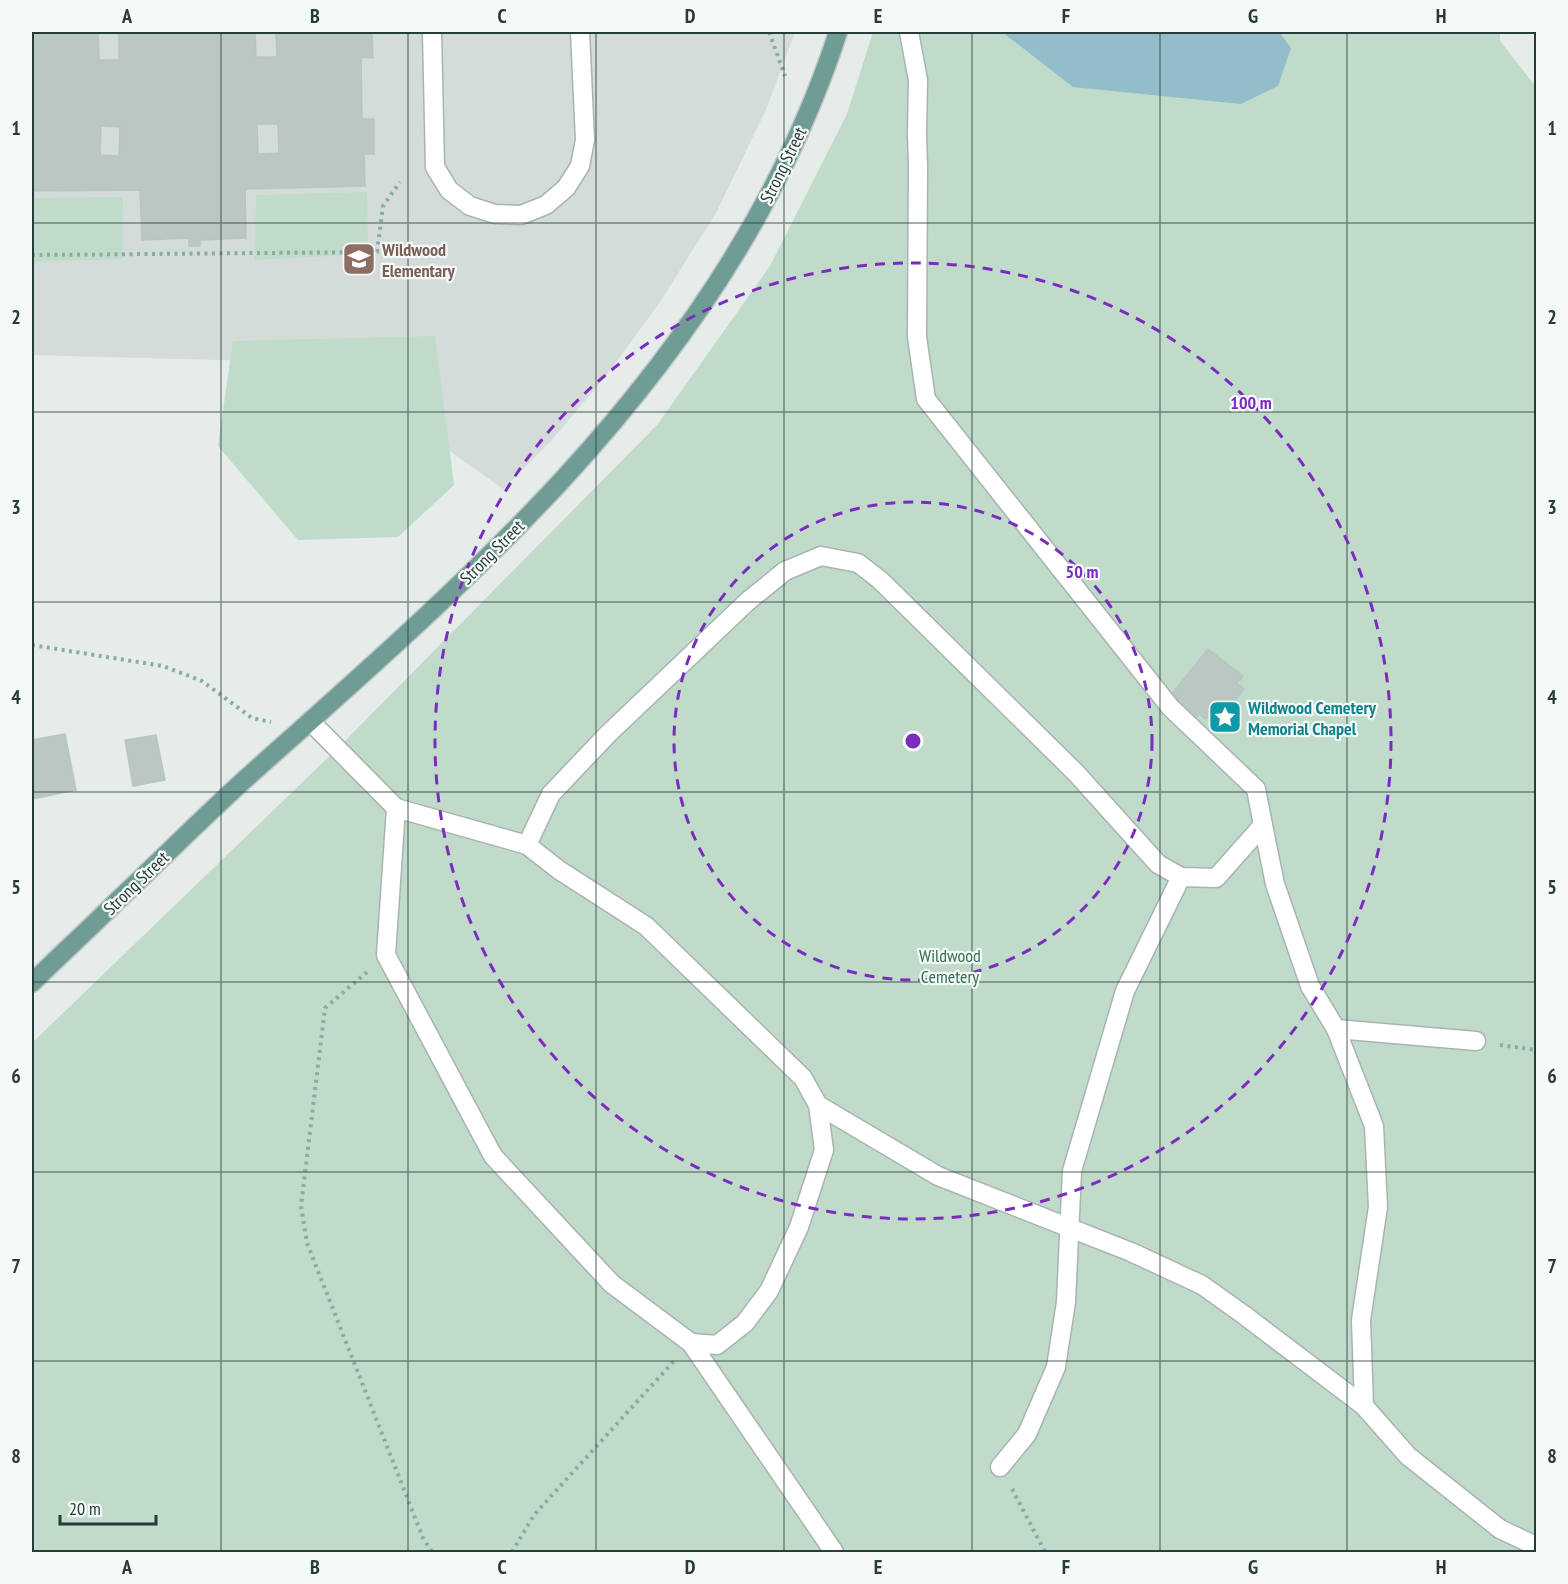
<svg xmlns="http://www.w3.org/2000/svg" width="1568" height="1584" viewBox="0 0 1568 1584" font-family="'PT Sans Narrow',sans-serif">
<rect width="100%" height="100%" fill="#e5ecea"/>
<!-- built -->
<polygon fill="#d3dcd9" points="32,32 795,32 765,112 716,213 658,305 605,377 551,441 503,489 326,363 32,355"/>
<!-- green -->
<g fill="#c0dbca">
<polygon points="873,32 1500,32 1500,41 1536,87 1536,1552 32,1552 32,1043 342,744 657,425 770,266 847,114"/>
<polygon points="367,192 368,254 255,260 256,195"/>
<polygon points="123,197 122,259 32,262 32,198"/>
<polygon points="435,336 454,485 398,537 298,540 218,446 233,341"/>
</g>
<!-- water -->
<polygon fill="#93bdcb" points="1002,32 1279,32 1291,48 1278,86 1241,104 1073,87"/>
<!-- building -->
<g fill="#bac7c3" stroke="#b8c5c1" stroke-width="1.5" fill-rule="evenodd">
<path d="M32 32H98L99 60H119V32H255L256 57H277L276 32H372L373 58 361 57 362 119H374V154H364L365 186 245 189 246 238 200 240V246H189V238L142 240 140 190 32 191ZM257 124H278L279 153 258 154ZM101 126 120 127 119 156 100 155Z"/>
<polygon points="1208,649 1243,676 1237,683 1244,689 1223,715 1215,709 1206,719 1199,714 1193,721 1173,705 1178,699 1172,694"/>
<polygon points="65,734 76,790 32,799 32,740"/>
<polygon points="156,735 165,780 133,786 125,740"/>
</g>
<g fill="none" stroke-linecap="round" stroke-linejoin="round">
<defs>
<g id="minor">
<polyline points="432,32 435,167 449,190 470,206 495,214 521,215 546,205 566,188 580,166 585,140 580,32"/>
<polyline points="310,721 396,808"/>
<polyline points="1263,825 1275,884 1310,986 1336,1029 1476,1041"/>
<polyline points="527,845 396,808 386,955 493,1156 612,1284 691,1343 717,1345 745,1323 769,1291 799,1227 824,1150 818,1105 803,1078 646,926 559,870 527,845 551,794 608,734 748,601 785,571 821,556 858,563 880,580 1076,773 1158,864 1181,877 1216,878 1263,825 1256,789 1170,707 926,399 917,337 918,166 917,134 918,80 909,32"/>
<polyline points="1336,1029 1374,1126 1378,1207 1361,1320 1364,1406"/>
<polyline points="818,1105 938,1176 1131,1252 1202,1285 1244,1315 1364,1406 1408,1456 1500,1529 1536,1546"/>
<polyline points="691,1343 834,1552"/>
<polyline points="1000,1467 1027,1434 1056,1367 1066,1302 1072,1171 1125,991 1181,877"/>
</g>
<path id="major" d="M32 983C59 956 87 931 114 904 160 861 205 815 252 773 457 590 664 413 786 161 806 119 824 76 838 32"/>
</defs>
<!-- minor casing -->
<use href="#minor" stroke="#a8b4b1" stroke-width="21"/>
<!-- major casing -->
<use href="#major" stroke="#c2c8c7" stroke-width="21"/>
<!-- path -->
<g stroke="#89aca4" stroke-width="4" stroke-dasharray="3 4.5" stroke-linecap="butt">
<polyline points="769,32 785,76"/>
<polyline points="32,255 377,252 383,206 400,182"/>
<polyline points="32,645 163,666 202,681 252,718 271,722"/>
<polyline points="367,972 325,1008 301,1206 307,1243 423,1538 432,1552"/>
<polyline points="1500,1045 1536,1050"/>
<polyline points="1012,1489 1045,1552"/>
<polyline points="512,1552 534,1515 674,1361"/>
</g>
<!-- minor -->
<use href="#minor" stroke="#fff" stroke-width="18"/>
<!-- major -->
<use href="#major" stroke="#6f9d95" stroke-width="18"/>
</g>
<!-- grid -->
<path fill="none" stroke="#263c38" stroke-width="1.5" stroke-opacity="0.55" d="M221 32V1552M408 32V1552M596 32V1552M784 32V1552M972 32V1552M1160 32V1552M1347 32V1552M32 223H1536M32 412H1536M32 602H1536M32 792H1536M32 982H1536M32 1172H1536M32 1361H1536"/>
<!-- distance rings -->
<g fill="none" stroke="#7b2cbf" stroke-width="3" stroke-dasharray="10 8">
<circle cx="913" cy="741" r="239"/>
<circle cx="913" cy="741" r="478"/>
</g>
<!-- icons -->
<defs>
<symbol id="school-square" viewBox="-11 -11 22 22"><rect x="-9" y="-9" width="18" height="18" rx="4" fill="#8d6e63" stroke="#f5f9f7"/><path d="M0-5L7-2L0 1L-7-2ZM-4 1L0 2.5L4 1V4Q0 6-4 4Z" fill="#fff"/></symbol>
<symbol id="sight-square" viewBox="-11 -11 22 22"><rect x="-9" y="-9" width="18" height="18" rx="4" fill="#0f9aa8" stroke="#f5f9f7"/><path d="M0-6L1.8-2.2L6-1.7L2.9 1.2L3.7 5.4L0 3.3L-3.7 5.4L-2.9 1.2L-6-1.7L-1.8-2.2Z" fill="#fff"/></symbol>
</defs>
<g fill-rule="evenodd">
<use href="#school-square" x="340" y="240" width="38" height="38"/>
<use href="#sight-square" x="1206" y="698" width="38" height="38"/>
</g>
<g text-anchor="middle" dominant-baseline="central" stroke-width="4.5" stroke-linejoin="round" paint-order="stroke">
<!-- street labels -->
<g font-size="18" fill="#263c38" stroke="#f5f9f7">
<text transform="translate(783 165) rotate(-64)">Strong Street</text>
<text transform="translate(492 552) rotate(-45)">Strong Street</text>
<text transform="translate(136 883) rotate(-44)">Strong Street</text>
</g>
<!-- education labels -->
<g font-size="18" font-weight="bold" fill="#785e54" stroke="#f5f9f7" text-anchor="start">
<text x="382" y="249">Wildwood<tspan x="382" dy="21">Elementary</tspan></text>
</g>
<!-- culture labels -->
<g font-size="18" font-weight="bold" fill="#0d838f" stroke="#f5f9f7" text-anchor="start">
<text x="1248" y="707">Wildwood Cemetery<tspan x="1248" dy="21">Memorial Chapel</tspan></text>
</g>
<!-- park labels -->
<g font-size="18" fill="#356e50" stroke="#f5f9f7">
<text x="950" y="955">Wildwood<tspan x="950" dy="21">Cemetery</tspan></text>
</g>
</g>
<circle cx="913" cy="741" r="9" fill="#7b2cbf" stroke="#f5f9f7" stroke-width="3"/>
<g font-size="18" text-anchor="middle" font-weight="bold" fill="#7b2cbf" stroke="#f5f9f7" stroke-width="4.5" stroke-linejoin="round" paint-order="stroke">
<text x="1251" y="409">100 m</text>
<text x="1082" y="578">50 m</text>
</g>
<!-- border -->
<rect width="1568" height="1584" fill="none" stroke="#f5f9f7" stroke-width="66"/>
<!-- scale -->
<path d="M60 1515v9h96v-9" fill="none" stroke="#263c38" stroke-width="3"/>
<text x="69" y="1515" font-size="18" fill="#263c38" stroke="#f5f9f7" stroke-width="4.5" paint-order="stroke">20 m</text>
<rect x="33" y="33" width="1502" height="1518" fill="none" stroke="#263c38" stroke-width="2"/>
<g font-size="20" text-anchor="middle" font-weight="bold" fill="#263c38">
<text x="127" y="23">A</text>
<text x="315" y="23">B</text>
<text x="502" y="23">C</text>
<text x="690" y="23">D</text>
<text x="878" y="23">E</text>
<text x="1066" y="23">F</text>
<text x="1253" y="23">G</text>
<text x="1441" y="23">H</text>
<text x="16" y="135">1</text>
<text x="1552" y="135">1</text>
<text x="16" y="324">2</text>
<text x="1552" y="324">2</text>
<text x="16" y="514">3</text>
<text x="1552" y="514">3</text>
<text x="16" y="704">4</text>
<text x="1552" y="704">4</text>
<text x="16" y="894">5</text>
<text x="1552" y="894">5</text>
<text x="16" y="1083">6</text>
<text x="1552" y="1083">6</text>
<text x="16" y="1273">7</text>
<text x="1552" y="1273">7</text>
<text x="16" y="1463">8</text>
<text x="1552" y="1463">8</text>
<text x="127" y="1574">A</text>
<text x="315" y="1574">B</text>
<text x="502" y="1574">C</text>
<text x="690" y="1574">D</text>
<text x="878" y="1574">E</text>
<text x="1066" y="1574">F</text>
<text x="1253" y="1574">G</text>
<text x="1441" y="1574">H</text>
</g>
</svg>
